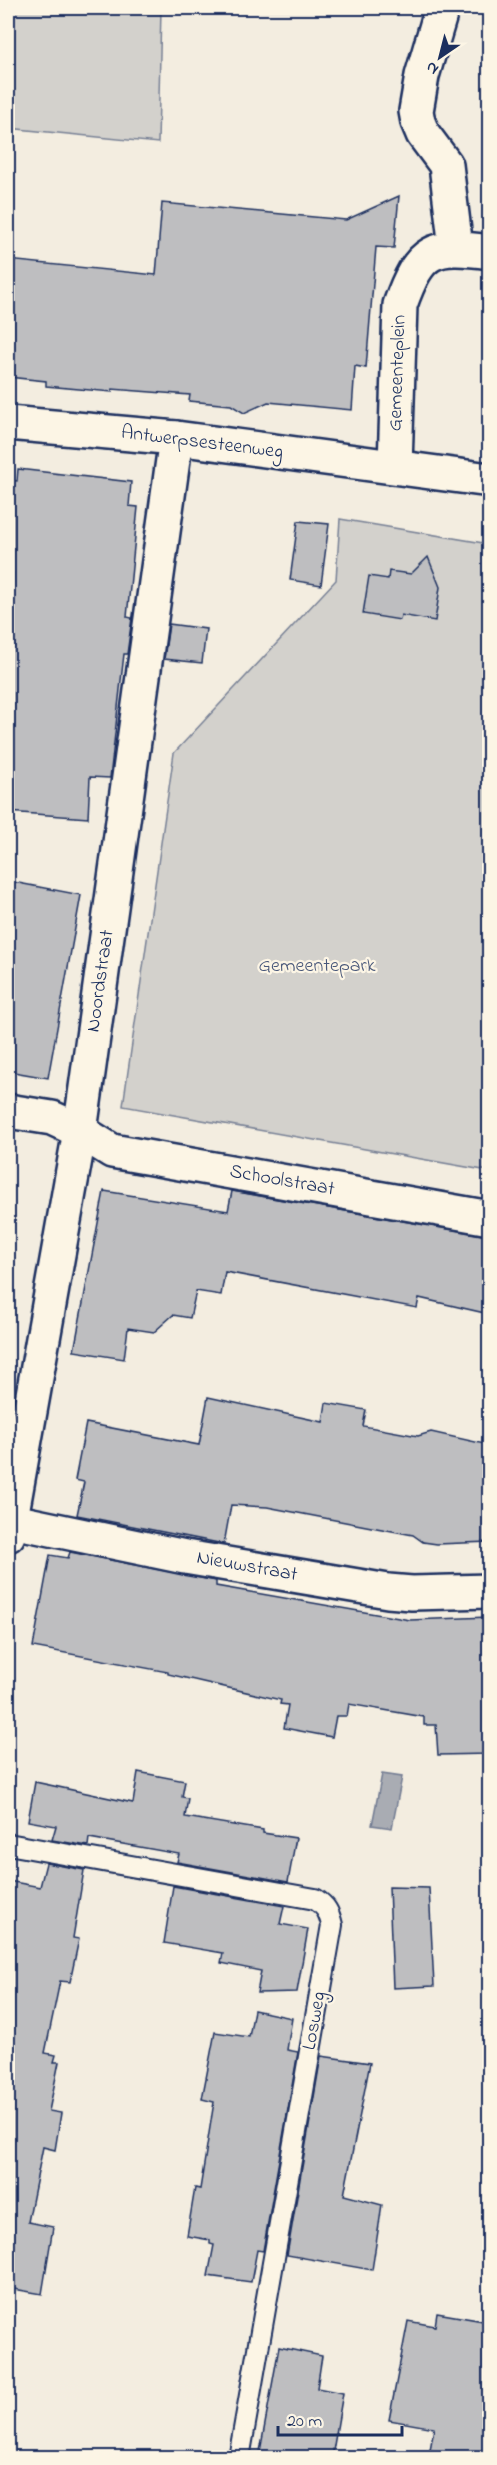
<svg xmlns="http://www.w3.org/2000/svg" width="497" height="2465" viewBox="0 0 497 2465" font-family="'Indie Flower',sans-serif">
<rect width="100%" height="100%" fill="#f3ede0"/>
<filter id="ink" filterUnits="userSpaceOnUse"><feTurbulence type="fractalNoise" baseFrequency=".0167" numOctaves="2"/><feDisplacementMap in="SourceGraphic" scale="12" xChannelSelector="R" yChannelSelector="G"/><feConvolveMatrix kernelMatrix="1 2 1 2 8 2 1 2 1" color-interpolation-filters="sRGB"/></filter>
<g filter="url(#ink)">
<!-- green -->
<g fill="#d3d1cc" stroke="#778095" stroke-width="1.5">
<polygon points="8,8 161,8 158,143 8,128"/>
<polygon points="340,519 489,544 489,1171 123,1106 174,753 336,580"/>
</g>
<!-- water -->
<polygon fill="#a9acb3" stroke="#707a91" stroke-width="1.5" points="382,1774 402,1777 392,1828 372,1825"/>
<!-- building -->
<g fill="#bebec0" stroke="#1b2f5e" stroke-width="1.5">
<polygon points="399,196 394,248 376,247 366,368 355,366 352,410 268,402 244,413 231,405 189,401 190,395 112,389 112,392 46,386 46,381 8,377 8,260 156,275 162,203 346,220"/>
<polygon points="18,469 131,482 129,506 138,507 127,617 132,618 127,654 124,654 110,778 90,777 88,818 8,812 8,651 13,573 8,573 8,480 17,481"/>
<polygon points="298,521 329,524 321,585 290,580"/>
<polygon points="428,557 440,587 435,621 401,615 400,620 363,614 369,576 388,579 389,571 411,574"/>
<polygon points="169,624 206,629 202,663 164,659"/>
<polygon points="8,881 81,895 48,1078 8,1071"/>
<polygon points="104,1191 228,1211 232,1191 489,1236 489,1314 419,1298 417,1308 225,1272 221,1295 196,1291 190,1318 173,1315 154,1332 128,1328 124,1359 74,1351"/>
<polygon points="208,1397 323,1422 326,1403 366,1410 363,1426 418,1436 431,1432 489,1445 489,1542 437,1544 423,1542 413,1535 267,1507 231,1505 224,1544 77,1515 84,1482 75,1480 86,1423 199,1445"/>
<polygon points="70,1552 216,1581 216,1586 410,1620 489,1617 489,1754 438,1755 436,1725 424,1725 424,1717 349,1704 347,1716 336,1716 332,1737 284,1728 288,1705 280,1704 281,1700 168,1674 168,1672 33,1647 50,1555 68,1558"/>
<polygon points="138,1772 185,1781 182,1797 188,1798 185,1817 263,1830 263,1833 296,1838 288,1882 177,1862 179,1854 89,1838 88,1846 52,1840 56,1826 28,1821 35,1782 133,1803"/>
<polygon points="46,1863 84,1870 73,1938 79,1939 70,1982 60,1981 45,2053 56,2055 54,2062 59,2062 49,2111 61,2113 55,2150 43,2147 28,2222 53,2227 42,2294 8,2288 8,1881 40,1887"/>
<polygon points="173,1886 284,1906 280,1924 308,1929 297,1992 257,1993 261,1971 221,1963 223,1953 164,1943"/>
<polygon points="389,1887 429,1888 434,1986 393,1988"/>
<polygon points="254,2010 292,2018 287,2050 298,2052 263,2251 257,2250 251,2282 208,2276 214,2245 210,2244 210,2240 187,2236 195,2188 200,2189 214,2102 202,2099 215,2032 249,2037"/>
<polygon points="321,2056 370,2063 344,2195 382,2205 372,2270 287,2255"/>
<polygon points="437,2313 489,2322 489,2457 470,2457 430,2450 434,2428 389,2420 408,2321 435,2326"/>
<polygon points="279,2347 322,2356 317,2388 343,2393 332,2457 259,2457"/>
</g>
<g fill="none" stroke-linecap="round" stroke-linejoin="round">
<defs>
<path id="lane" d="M8 1844 315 1899C326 1906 329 1912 332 1925L239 2458"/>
<g id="street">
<polyline points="442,8 422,76 416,111 418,122 423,134 446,165 456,248"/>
<path d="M395 466 400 305C420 249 432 244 490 252"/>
<polyline points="8,1111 52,1118 80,1131 112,1151 490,1218"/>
<polyline points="8,1520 185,1557 388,1591 412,1593 490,1591"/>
<polyline points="8,1535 80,1131 176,438"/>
</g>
<polyline id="secondary" points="8,423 176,438 490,480"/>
</defs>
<!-- lane casing -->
<use href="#lane" stroke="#1b2f5e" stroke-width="24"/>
<!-- street casing -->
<use href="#street" stroke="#1b2f5e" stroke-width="38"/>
<!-- secondary casing -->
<use href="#secondary" stroke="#1b2f5e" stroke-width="38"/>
<!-- lane -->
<use href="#lane" stroke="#fcf5e5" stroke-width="20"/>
<!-- street -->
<use href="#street" stroke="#fcf5e5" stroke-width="33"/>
<!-- secondary -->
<use href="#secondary" stroke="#fcf5e5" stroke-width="33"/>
</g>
</g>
<g text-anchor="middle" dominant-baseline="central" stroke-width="4.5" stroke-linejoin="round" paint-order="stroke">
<!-- street labels -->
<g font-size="20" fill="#1b2f5e" stroke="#fcf5e5">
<text transform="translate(398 373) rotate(-88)">Gemeenteplein</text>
<text transform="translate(202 443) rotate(7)">Antwerpsesteenweg</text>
<text transform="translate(101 981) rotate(-82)">Noordstraat</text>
<text transform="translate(282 1181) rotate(10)">Schoolstraat</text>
<text transform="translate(247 1567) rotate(10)">Nieuwstraat</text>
<text transform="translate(315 2021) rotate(-80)">Losweg</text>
</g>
<!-- park labels -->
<g font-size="20" fill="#49587a" stroke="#fcf5e5">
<text x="317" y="966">Gemeentepark</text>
</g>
</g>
<!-- margin -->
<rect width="497" height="2465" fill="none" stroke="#fcf5e5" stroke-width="30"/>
<rect x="15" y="15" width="467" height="2435" fill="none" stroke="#1b2f5e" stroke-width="2" filter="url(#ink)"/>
<!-- north arrow -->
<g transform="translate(440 57) rotate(215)" stroke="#fcf5e5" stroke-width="4.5" paint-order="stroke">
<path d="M0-4.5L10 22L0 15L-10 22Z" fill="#1b2f5e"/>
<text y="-9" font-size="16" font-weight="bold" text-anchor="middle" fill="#1b2f5e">N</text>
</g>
<!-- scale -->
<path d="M278 2426v9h124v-9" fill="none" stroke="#1b2f5e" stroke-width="3"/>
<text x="287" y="2426" font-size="18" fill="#1b2f5e" stroke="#fcf5e5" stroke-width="4.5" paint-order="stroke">20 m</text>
</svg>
